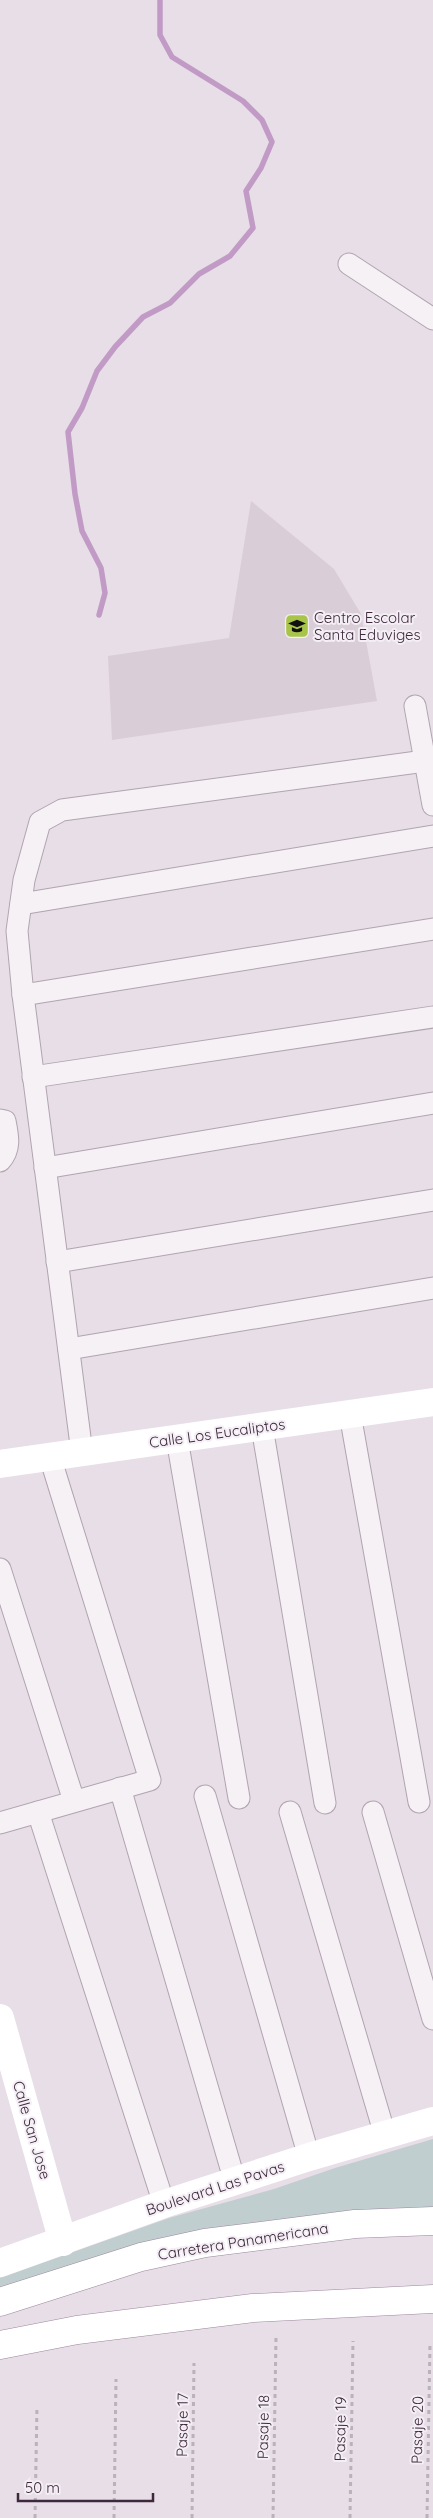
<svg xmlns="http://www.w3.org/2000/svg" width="433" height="2518" viewBox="0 0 433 2518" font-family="Quicksand,sans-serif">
<rect width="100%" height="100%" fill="#e7dee7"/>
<!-- built -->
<polygon fill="#d9cdd8" points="251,501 334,569 361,614 377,701 112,740 108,656 229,638"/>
<!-- green -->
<polygon fill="#c0ced0" points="433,2139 433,2221 281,2232 0,2304 0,2278 169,2218 274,2189 335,2168"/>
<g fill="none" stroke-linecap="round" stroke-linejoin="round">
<!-- stream -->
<polyline stroke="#c19bc5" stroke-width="5.5" points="99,615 105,593 101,568 82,531 75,494 68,432 82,408 97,371 115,347 143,317 170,303 199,274 230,256 253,228 246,191 261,168 272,142 262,120 243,101 172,57 160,35 160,0"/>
<defs>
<g id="street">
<polyline points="349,264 433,319"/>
<polyline points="415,706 433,805"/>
<polyline points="21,904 433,836"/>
<polyline points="23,995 433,929"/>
<polyline points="33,1077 433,1017"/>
<path d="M0 1120 5 1121C8 1136 11 1149 0 1161"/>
<polyline points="45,1168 433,1103"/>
<polyline points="57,1262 433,1200"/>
<polyline points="69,1349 433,1288"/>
<polyline points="350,1414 419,1802"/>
<polyline points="262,1427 325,1803"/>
<polyline points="177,1439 239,1798"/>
<polyline points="82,1453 23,995 17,931 24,880 40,822 62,810 425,761"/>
<polyline points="0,1569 74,1801"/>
<polyline points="120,1788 235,2182"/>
<polyline points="205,1796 309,2157"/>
<polyline points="38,1812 164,2204"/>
<polyline points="290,1812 385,2135"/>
<polyline points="373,1812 433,2019"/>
<polyline points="0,1823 150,1780 50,1457"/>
</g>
<g id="highway">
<polyline points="0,2302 141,2257 205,2243 355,2224 433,2221"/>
<polyline points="0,2345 77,2330 253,2308 433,2299"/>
</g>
</defs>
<!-- street casing -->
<use href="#street" stroke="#b1a4b0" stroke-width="23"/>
<!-- highway casing -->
<use href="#highway" stroke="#9c879c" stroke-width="29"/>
<!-- path -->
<g stroke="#bab1ba" stroke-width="3" stroke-dasharray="4 4" stroke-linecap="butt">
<polyline points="35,2518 37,2406"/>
<polyline points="114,2518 116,2379"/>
<polyline points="192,2518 194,2363"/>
<polyline points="273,2518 276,2337"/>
<polyline points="350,2518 353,2341"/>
<polyline points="427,2518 430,2343"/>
</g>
<!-- street -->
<use href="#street" stroke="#f5f1f5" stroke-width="21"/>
<!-- secondary -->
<g stroke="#fff" stroke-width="28">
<polyline points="0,1464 433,1402"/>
<polyline points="0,2018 63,2242"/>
<polyline points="0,2263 164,2204 309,2157 433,2121"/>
</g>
<!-- highway -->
<use href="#highway" stroke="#fff" stroke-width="28"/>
</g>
<!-- icons -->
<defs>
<symbol id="school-square" viewBox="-11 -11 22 22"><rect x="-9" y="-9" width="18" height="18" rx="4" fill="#a8c54a" stroke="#f4eef5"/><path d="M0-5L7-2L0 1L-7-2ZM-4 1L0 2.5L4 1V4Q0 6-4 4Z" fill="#111"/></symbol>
</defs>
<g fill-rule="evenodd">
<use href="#school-square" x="283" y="612" width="28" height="28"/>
</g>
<g text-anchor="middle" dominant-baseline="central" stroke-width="4" stroke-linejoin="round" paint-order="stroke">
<!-- poi labels -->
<g font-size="15" fill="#3d283c" stroke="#f4eef5" text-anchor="start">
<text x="314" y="617">Centro Escolar<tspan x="314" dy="17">Santa Eduviges</tspan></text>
</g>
<!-- street labels -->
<g font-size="15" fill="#3d283c" stroke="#f4eef5">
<text transform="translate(217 1433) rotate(-8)">Calle Los Eucaliptos</text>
<text transform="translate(32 2130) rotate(74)">Calle San Jose</text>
<text transform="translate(215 2188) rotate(-18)">Boulevard Las Pavas</text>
<text transform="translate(243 2241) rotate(-9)">Carretera Panamericana</text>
<text transform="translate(182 2425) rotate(-89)">Pasaje 17</text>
<text transform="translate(263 2427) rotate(-89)">Pasaje 18</text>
<text transform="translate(340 2429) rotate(-89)">Pasaje 19</text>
<text transform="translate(417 2430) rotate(-89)">Pasaje 20</text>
</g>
</g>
<!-- scale -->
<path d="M18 2493v8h135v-8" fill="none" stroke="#3d283c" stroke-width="2.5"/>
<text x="25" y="2493" font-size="15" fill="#3d283c" stroke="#f4eef5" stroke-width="4" paint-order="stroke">50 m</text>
</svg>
